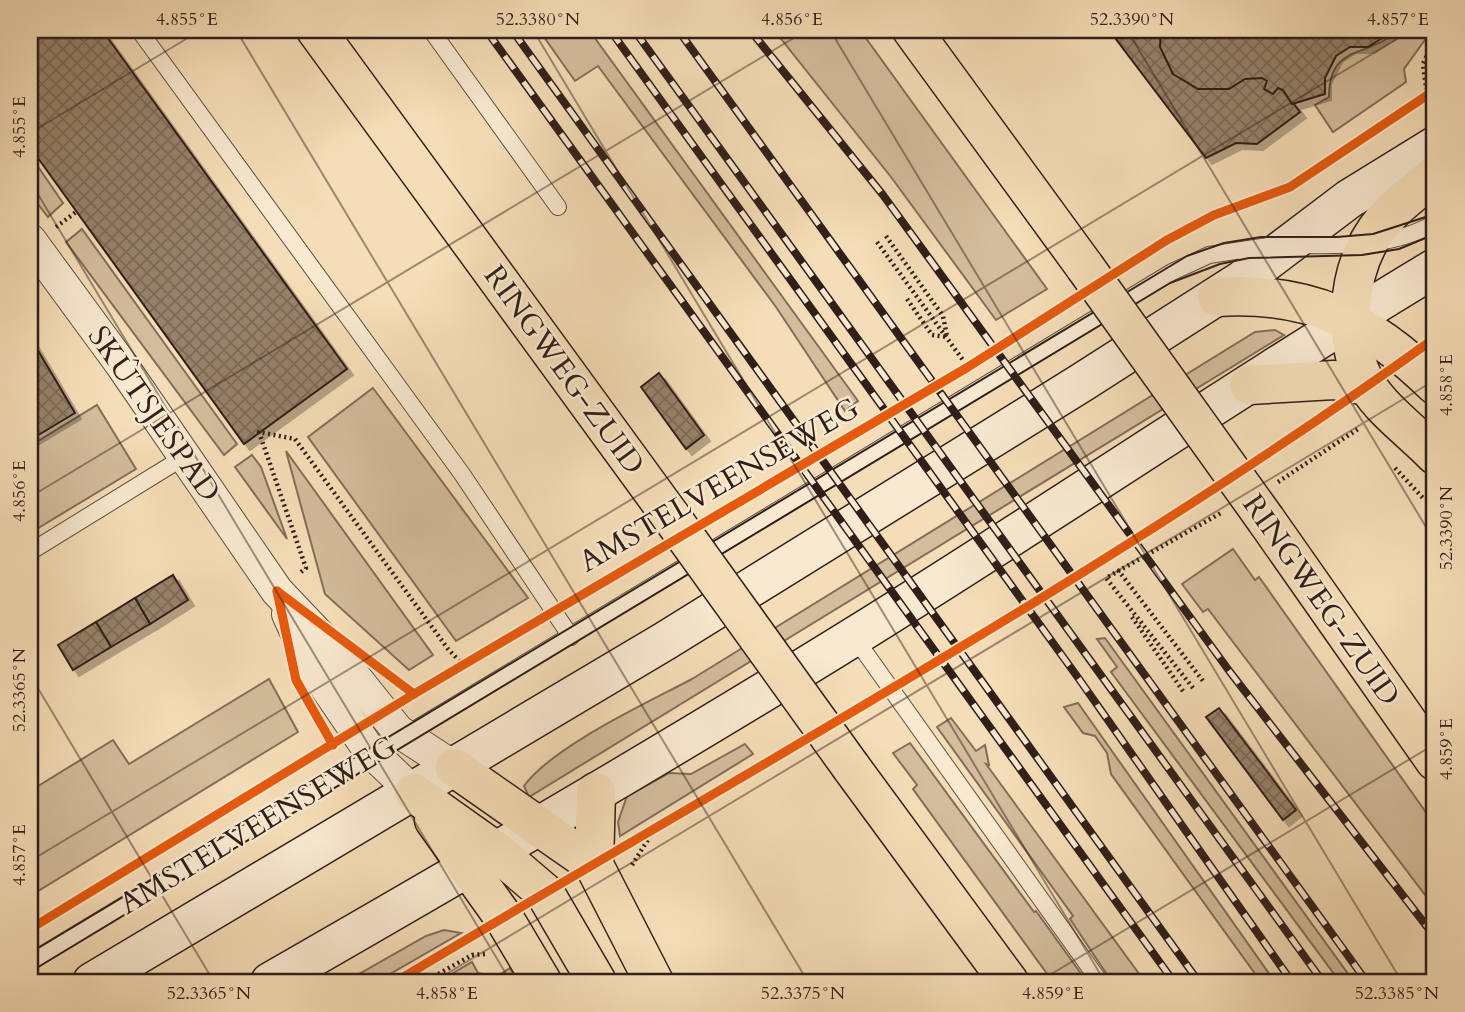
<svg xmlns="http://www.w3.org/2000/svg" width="1465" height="1012" viewBox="0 0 1465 1012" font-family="Cardo,serif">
<defs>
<pattern id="building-cross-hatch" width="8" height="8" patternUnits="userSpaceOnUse" patternTransform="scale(1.75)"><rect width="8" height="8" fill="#96826b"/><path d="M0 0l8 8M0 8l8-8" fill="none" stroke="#7b6a57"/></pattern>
<filter id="shadow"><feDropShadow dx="6" dy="6" stdDeviation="0" flood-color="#0004"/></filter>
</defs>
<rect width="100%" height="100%" fill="#f5ddb7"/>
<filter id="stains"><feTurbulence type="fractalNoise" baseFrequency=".00286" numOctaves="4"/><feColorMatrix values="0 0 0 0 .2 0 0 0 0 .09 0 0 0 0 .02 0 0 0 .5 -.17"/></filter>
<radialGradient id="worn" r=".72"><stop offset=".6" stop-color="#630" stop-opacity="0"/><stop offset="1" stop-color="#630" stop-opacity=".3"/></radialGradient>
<!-- grass -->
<g fill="#d4bd9c" stroke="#826e5a" stroke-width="2">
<polygon points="539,30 589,30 858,401 845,411 776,307 598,66 575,81"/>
<polygon points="774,30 860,30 1047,289 996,320 891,177"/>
<path d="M1399 30H1432L1404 69 1406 82 1333 132 1315 105 1329 97C1329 43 1367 59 1399 30Z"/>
<polygon points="30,155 63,203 48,217 30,194"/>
<polygon points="82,229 237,444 224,455 66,242"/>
<path d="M1275 330 1284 335 529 797 524 786C553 746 647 703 692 679L1255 332Z"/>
<polygon points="373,388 528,598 456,641 308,437"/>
<polygon points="97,405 136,469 30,533 30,446"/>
<polygon points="286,451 433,655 409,670 325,594"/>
<polygon points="252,455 261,467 287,539 235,467"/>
<polygon points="1233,549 1255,580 1259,577 1435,825 1435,908 1208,609 1203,612 1182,584"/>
<polygon points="1105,638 1354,982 1340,982 1111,672 1117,667 1097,639"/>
<polygon points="269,679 298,732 30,896 30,791 113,740 129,764"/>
<polygon points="1078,703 1275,982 1261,982 1111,774 1107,753 1095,736 1083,733 1064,707"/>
<polygon points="951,718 976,751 985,745 989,765 986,764 1145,982 1112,982 1070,919 1073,916 937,727"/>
<polygon points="910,743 1034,912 1036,911 1087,982 1053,982 913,789 917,785 893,753"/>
<polygon points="745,744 753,754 620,836 618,822 627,796 669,773 691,774"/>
<polygon points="444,930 461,933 376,982 345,982 426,936"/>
<polygon points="472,962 478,973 496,977 510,968 518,982 438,982"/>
</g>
<!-- building -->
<g fill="url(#building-cross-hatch)" stroke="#301f19" stroke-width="2" filter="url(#shadow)">
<polygon points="30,30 102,30 347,369 244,444 30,147"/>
<polygon points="1109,30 1238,30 1300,112 1257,144 1236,143 1206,158"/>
<polygon points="1161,30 1395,30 1368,47 1350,47 1336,56 1325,78 1325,94 1292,104 1283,90 1278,88 1273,94 1264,89 1267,81 1262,78 1245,79 1229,89 1198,89 1173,74 1160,47"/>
<polygon points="30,337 75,413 30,440"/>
<polygon points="659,373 704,435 686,449 641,387"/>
<polygon points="173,575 188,600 150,624 135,598"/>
<polygon points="135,598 150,624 111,647 96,622"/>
<polygon points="96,622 111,647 73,670 58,645"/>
<polygon points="1219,708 1296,810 1283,820 1206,717"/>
</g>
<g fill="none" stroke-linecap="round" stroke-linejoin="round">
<defs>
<g id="lane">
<polyline points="139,30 462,474 571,637"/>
<polyline points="431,30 558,207"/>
<path d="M1298 245C1345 246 1393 247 1435 223"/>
<polyline points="30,552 184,457"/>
<polyline points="854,637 1100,982"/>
<polyline points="30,962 1172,272 1209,255 1275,245"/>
</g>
<g id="street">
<polyline points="30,240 121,364 277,591 334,651 398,731 455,768"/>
<polyline points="288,614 311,665 369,750 414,793"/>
</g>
<g id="secondary">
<polyline points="92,982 665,641 1081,383 1242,280 1349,199 1435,146"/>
<path d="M270 982C467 869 663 755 855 636 1050 515 1239 386 1435 268"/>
</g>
<g id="highway">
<polyline points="316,30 672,518"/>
<polyline points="912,30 1085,267"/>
<path d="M1435 175C1414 193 1388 210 1373 235 1347 275 1342 343 1367 385 1383 411 1414 433 1435 455"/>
<path d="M1217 297C1309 291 1370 321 1435 385"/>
<polyline points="1249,385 1334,380 1368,386"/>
<polyline points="1266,520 1435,761"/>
<polyline points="851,767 1009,982"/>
<polyline points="455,768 594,865"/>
<polyline points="596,792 594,865 654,982"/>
<polyline points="414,793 497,852 545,893 597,982"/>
<polyline points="434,820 504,918 542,982"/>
</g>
</defs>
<!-- lane casing -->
<use href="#lane" stroke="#614e40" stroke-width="18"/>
<!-- street casing -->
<use href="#street" stroke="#614e40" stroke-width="34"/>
<!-- secondary casing -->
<use href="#secondary" stroke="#301f19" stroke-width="41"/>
<!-- highway casing -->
<use href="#highway" stroke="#301f19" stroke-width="41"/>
<!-- path -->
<g stroke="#301f19" stroke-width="4.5" stroke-dasharray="2 3.5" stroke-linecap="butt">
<polyline points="1427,96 1423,64 1435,37"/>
<polyline points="56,227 76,212"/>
<polyline points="886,236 943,316 947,336"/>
<polyline points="877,242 968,367"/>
<polyline points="907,299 932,335 946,337"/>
<polyline points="1395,468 1423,498"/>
<polyline points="1278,482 1358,429"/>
<polyline points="1118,570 1203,681"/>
<polyline points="301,572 306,568 259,432 295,439 448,649 463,665"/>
<polyline points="1132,617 1185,694"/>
<polyline points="1193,688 1106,578 1221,513"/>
<polyline points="632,865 654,830"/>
<polyline points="424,982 472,955 486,954"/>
</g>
<!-- lane -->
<use href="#lane" stroke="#f8e9d0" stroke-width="16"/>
<!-- street -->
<use href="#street" stroke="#f8e9d0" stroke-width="32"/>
<!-- secondary -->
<use href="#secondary" stroke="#f8e9d0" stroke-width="38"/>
<!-- highway -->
<use href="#highway" stroke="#f5ddb7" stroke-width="38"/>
<!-- tram -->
<g stroke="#301f19" stroke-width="2">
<polyline points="30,953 1187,256 1224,243 1261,237 1337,237 1373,234 1435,214"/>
<polyline points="30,972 1170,283 1220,264 1249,258 1362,255 1399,249 1435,234"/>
</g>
<defs>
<g id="rail">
<polyline points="486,30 1174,982"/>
<polyline points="512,30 1199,982"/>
<polyline points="610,30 1079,679 1292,982"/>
<polyline points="634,30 1323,982"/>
<polyline points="678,30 1367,982"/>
<polyline points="750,30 883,195 1230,672 1435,937"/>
</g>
</defs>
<!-- rail casing -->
<use href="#rail" stroke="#301f19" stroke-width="8"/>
<!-- rail -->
<use href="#rail" stroke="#f8e9d0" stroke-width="5" stroke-dasharray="16" stroke-linecap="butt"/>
<defs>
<g id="highway-bridge">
<polyline points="1085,267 1266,520"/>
<polyline points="672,518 851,767"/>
</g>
</defs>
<!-- highway-bridge casing -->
<use href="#highway-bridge" stroke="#301f19" stroke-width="41" stroke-linecap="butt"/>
<!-- highway-bridge -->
<use href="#highway-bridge" stroke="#f5ddb7" stroke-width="38"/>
<defs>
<g id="cycleway">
<polyline points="277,591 414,694"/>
<polyline points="277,591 296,680 333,745"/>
<polyline points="30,929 414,694 968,367 1167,240 1214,215 1290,187 1435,90"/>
<path d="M395 982C745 772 1104 576 1435 338"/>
</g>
</defs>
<!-- cycleway casing -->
<use href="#cycleway" stroke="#f8e9d0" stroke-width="13"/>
<!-- cycleway -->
<use href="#cycleway" stroke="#e8590c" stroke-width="9"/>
</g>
<!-- ticks -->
<path fill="none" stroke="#301f19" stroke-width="2" stroke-opacity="0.45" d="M236 30 808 982M533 30 1105 982M830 30 1402 982M1127 30 1435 542M1424 30 1435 48M30 133 201 30M30 181 511 982M30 497 807 30M30 675 214 982M30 861 1412 30M433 982 1435 380M1038 982 1435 744"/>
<g text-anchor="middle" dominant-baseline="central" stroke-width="5" stroke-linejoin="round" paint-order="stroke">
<!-- street labels -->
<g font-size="30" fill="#301f19" stroke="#f8e9d0">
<text transform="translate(564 370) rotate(54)">RINGWEG-ZUID</text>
<text transform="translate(154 414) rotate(55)">SKÛTSJESPAD</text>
<text transform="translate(719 485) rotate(-30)">AMSTELVEENSEWEG</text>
<text transform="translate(1321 600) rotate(55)">RINGWEG-ZUID</text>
<text transform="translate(258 825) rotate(-31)">AMSTELVEENSEWEG</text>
</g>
</g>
<!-- margin -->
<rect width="1465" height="1012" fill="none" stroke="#f5ddb7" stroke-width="77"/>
<rect x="38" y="38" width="1388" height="936" fill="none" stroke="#301f19" stroke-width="2.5"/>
<g font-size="18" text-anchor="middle" fill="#301f19">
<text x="187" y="25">4.855°E</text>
<text x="538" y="25">52.3380°N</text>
<text x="792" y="25">4.856°E</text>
<text x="1132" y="25">52.3390°N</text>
<text x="1398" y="25">4.857°E</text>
<text transform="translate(19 127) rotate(-90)" y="6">4.855°E</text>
<text transform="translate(1446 385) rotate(-90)" y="6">4.858°E</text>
<text transform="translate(19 491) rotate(-90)" y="6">4.856°E</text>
<text transform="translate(1446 528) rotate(-90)" y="6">52.3390°N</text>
<text transform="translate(19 690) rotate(-90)" y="6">52.3365°N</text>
<text transform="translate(1446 749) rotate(-90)" y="6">4.859°E</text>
<text transform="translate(19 855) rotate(-90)" y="6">4.857°E</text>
<text x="209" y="999">52.3365°N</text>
<text x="447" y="999">4.858°E</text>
<text x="803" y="999">52.3375°N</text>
<text x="1053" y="999">4.859°E</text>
<text x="1397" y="999">52.3385°N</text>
</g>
<rect width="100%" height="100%" filter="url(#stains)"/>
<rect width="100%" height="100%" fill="url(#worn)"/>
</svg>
